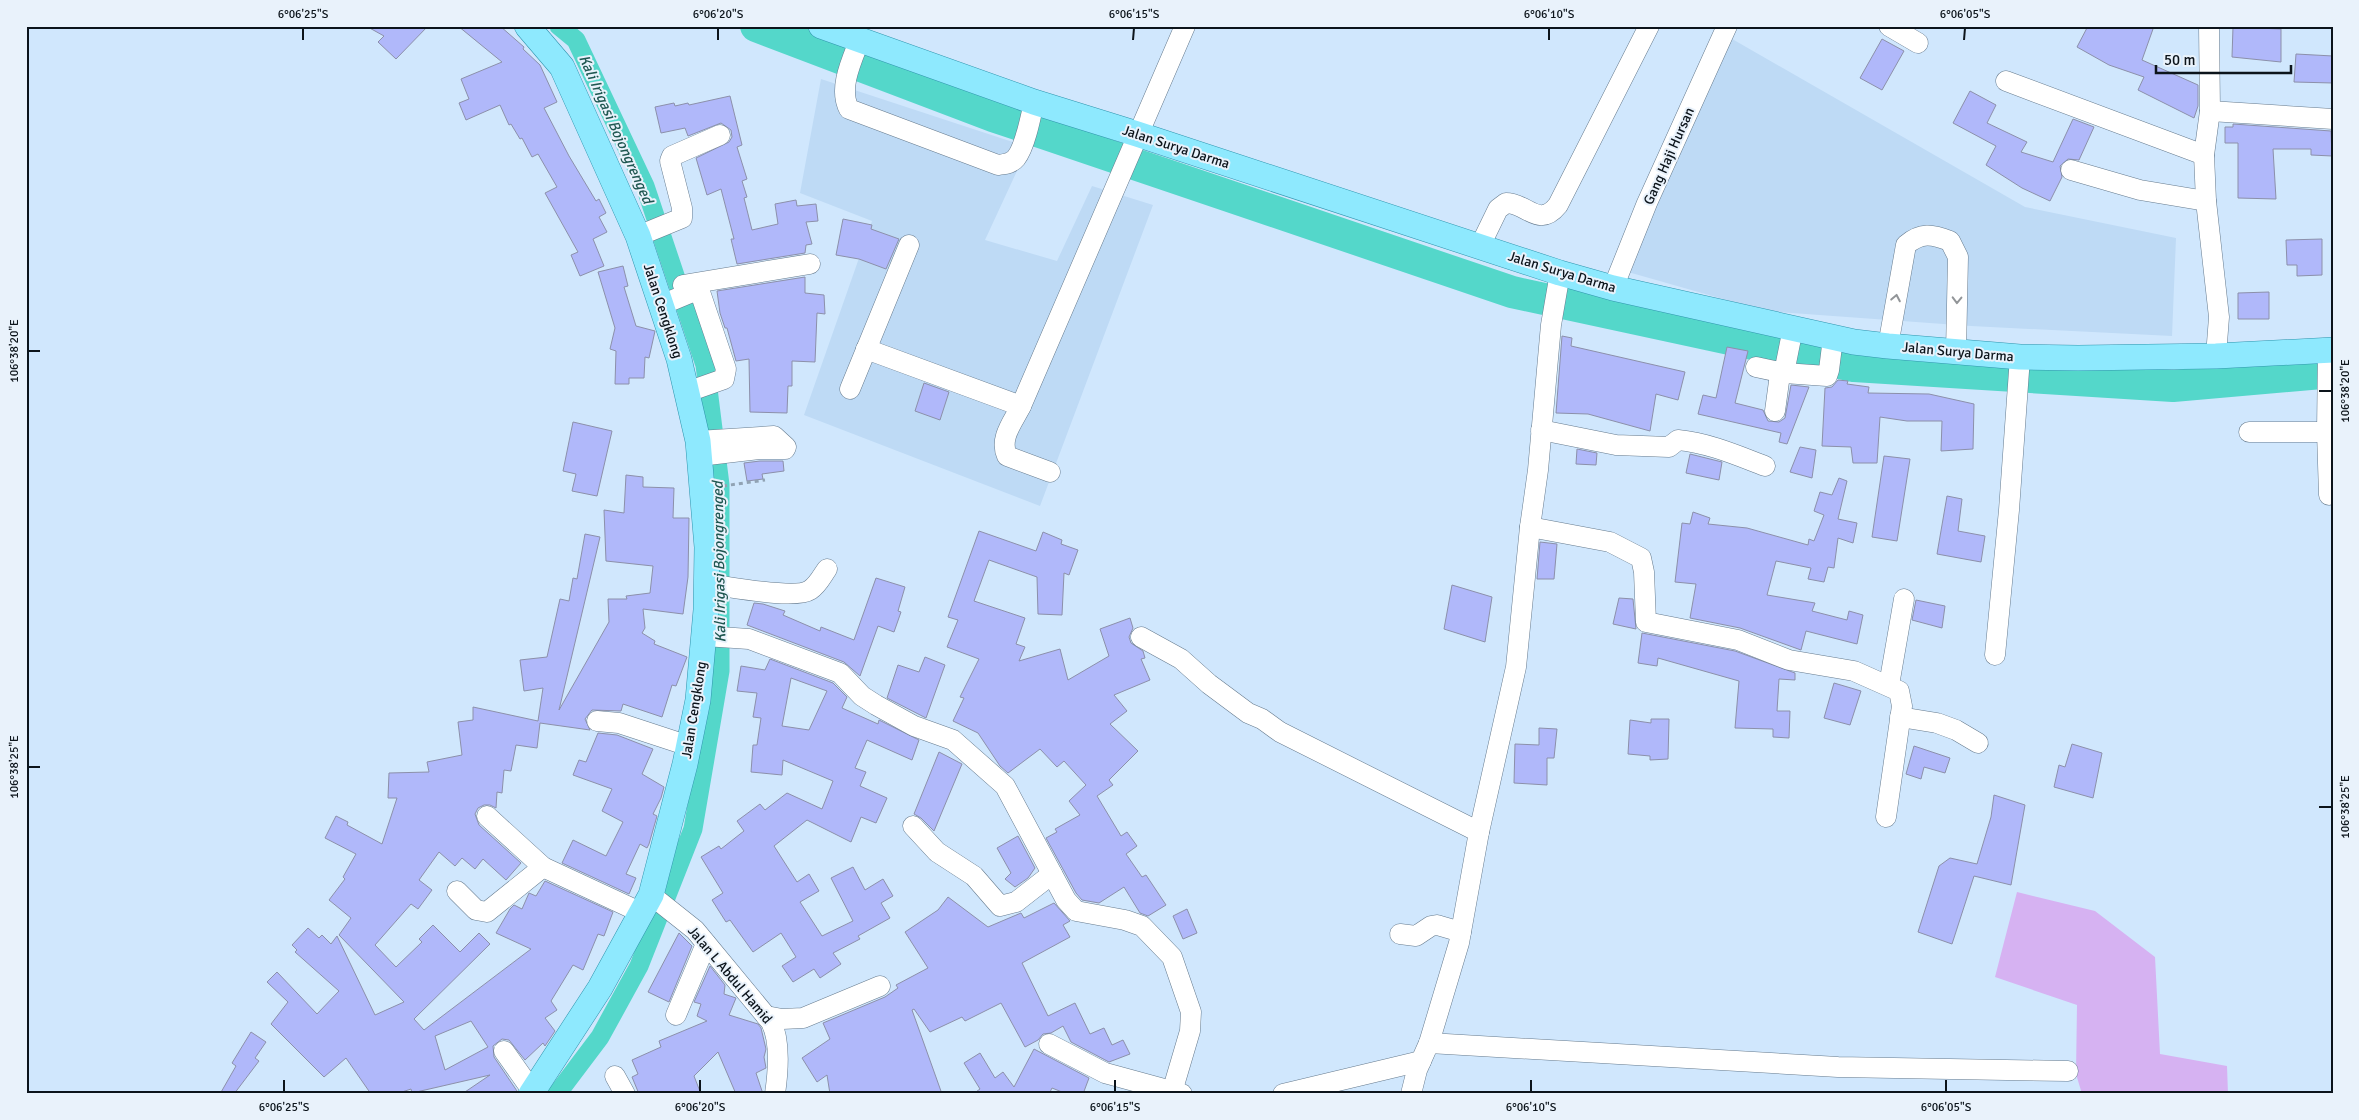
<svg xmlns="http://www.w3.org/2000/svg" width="2359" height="1120" viewBox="0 0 2359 1120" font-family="Signika,sans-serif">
<rect width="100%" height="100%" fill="#d0e7fd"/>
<!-- built -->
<g fill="#bedaf5">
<polygon points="1720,32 2025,207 2176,238 2172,336 1971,326 1765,311 1614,268"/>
<polygon points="821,79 1028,147 985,240 1057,261 1092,186 1153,205 1040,506 804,415 872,221 800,193"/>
</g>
<!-- green -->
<polygon fill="#d6b2f2" points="2017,892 2095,911 2155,957 2160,1054 2227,1066 2228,1094 2082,1094 2076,1074 2077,1005 1995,977"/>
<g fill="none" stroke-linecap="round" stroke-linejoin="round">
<!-- canal -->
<polyline stroke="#54d7ca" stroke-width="19" points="557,1094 600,1037 639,966 693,829 720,671 720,485 705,365 645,186 576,40 559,26"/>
<!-- river -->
<polyline stroke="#54d7ca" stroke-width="32" points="756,26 993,116 1512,292 1854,366 2173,386 2333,372"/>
</g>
<!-- building -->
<g fill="#b0b8fa" stroke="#8c90aa" fill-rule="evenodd">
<polygon points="366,26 428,26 396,59 378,42 384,36"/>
<polygon points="458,26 500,26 524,47 523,49 540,65 557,102 544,108 569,156 596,201 599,199 606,213 599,217 607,232 593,239 604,266 580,276 571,255 578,252 545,193 557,187 538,154 532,157 522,138 520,139 511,124 509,125 500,105 466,120 459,103 469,99 461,79 502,62"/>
<polygon points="2088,26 2145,26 2153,29 2142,60 2198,85 2198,106 2194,118 2138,90 2144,77 2109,65 2077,47"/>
<polygon points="2233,27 2281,29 2281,62 2232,57"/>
<polygon points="1882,39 1904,51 1882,90 1860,78"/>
<polygon points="2296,54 2333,56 2333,83 2294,82"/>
<polygon points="1970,91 1996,105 1987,123 2027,142 2021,152 2053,162 2073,119 2094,127 2079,160 2068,159 2060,166 2062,177 2050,201 2022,188 1986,165 1996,146 1953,123"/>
<polygon points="730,96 742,145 737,147 747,179 742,181 747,197 744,198 752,230 778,224 775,204 796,200 797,206 816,204 818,221 806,222 812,244 806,245 805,253 737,264 731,239 734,239 721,189 707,195 696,158 729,142 732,137 731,130 721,123 688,136 685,128 661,133 655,107 674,103 675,106 688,103 689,105"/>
<polygon points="2233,124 2331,131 2332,156 2311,155 2311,149 2273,149 2276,199 2238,198 2238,143 2225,143 2225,127 2233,127"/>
<polygon points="843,219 872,225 871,229 899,239 886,269 859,259 836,255"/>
<polygon points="2322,239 2322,275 2297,276 2297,265 2287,265 2286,240"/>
<polygon points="623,266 628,286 624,287 636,326 655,331 649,358 645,357 644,378 629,378 629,384 615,384 616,351 610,349 615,328 598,272"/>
<polygon points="805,277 805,293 824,295 825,314 817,313 815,362 792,361 792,386 788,386 787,413 750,412 749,359 736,361 727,328 725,328 720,313 717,291"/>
<polygon points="2269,292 2269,319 2238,319 2238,293"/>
<polygon points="1562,336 1572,338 1571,346 1685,372 1678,400 1656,394 1650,431 1588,414 1556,413"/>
<polygon points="1727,347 1748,351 1735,403 1763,410 1768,421 1779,422 1785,418 1791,385 1809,387 1787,444 1779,442 1781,433 1698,414 1703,395 1716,398"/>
<polygon points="1838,380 1848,381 1847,384 1869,387 1868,393 1929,394 1974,404 1973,449 1941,451 1942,421 1907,421 1880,417 1877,463 1853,463 1851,447 1822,446 1825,388 1832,387"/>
<polygon points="924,383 949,392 940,420 915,411"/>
<polygon points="573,422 612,431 597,496 572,491 576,474 563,471"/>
<polygon points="1800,447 1816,450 1812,478 1790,472"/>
<polygon points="1577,449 1597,453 1596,465 1576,464"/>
<polygon points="1690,454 1722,462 1719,480 1686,473"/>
<polygon points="1884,456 1910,459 1897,541 1872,537"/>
<polygon points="760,461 783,461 784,471 762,474 763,479 747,481 744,463"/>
<path d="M626 475 643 477V487L674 488 673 518H689L688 577 683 614 643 609 645 628 642 633 655 641 654 644 687 657 676 686 672 685 662 717 623 704 621 711 592 710 585 719 590 730 540 723 537 748 516 745 511 771 504 770 502 793 497 792 496 808 490 805H484L478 808 475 814 479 825 521 863 506 880 483 859 475 869 462 858 455 866 439 852 419 880 432 890 418 909 411 904 375 945 396 967 422 942 419 939 433 925 460 952 479 933 490 944 414 1019 424 1030 531 949 496 933 510 909 514 905 522 909 529 893 536 896 545 881 613 912 604 936 598 934 583 970 573 965 551 1001 557 1010 545 1018 555 1031 545 1046 543 1043 525 1060 509 1040 502 1039 493 1046 494 1057 517 1091V1094H462L490 1075 412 1093 411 1089 396 1094H371L346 1058 324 1077 271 1024 288 1002 267 982 277 972 317 1014 339 991 295 952 297 950 292 945 308 928 319 938 322 935 331 944 337 936 375 1015 404 1002 339 935 351 918 329 900 345 879 343 877 356 854 325 838 336 816 348 822 347 825 382 844 397 798H388L389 773 429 772 427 762 462 755 458 722 473 720V707L538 721 543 688 524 691 520 660 547 657 560 599 569 601 573 578 577 579 585 534 600 537 559 710 609 622 608 599H627L626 596 650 593 653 566 606 561 604 510 624 513ZM471 1021 488 1047 445 1070 435 1036Z"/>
<polygon points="1839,478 1847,481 1838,519 1857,523 1853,543 1838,538 1834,568 1828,567 1824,582 1808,579 1811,568 1776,561 1767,595 1815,603 1812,611 1847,620 1849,611 1863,615 1857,644 1806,631 1801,650 1740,628 1690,618 1696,584 1675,582 1682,523 1690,524 1693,512 1710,518 1708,524 1747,528 1808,545 1809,539 1814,541 1824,515 1814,511 1820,492 1832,495"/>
<polygon points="1947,496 1962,499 1958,531 1985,536 1981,562 1937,554"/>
<polygon points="979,531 1036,551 1043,532 1062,540 1061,544 1078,550 1069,575 1064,573 1062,615 1038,614 1037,577 989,560 974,601 1025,618 1016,644 1025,647 1019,661 1060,649 1068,680 1109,656 1100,629 1130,618 1133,628 1129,637 1131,643 1143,651 1145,658 1141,659 1150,680 1114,695 1127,711 1110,724 1138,751 1109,780 1113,785 1097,796 1121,836 1127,832 1137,846 1126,854 1142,877 1146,875 1166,905 1148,916 1140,913 1124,887 1099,903 1082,900 1076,893 1046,838 1057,832 1055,829 1080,815 1069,801 1086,785 1064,761 1057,767 1040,749 1008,773 1000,766 978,733 953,721 964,698 960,697 979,659 947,647 958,620 948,617"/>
<polygon points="1540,542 1557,544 1554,579 1537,579"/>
<polygon points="876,578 905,587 898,611 901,612 894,632 878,626 860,676 844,662 747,625 754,603 763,604 785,611 783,615 820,631 821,627 854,640"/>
<polygon points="1452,585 1492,597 1485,642 1444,629"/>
<polygon points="1619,598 1633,599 1636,629 1613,624"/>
<polygon points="1916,600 1945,606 1942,628 1912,620"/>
<polygon points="1642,633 1735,651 1795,673 1795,680 1779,679 1777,711 1790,711 1789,738 1773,737 1773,729 1735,728 1739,681 1658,658 1657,666 1638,663"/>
<polygon points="925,657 945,665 926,718 887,698 898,665 919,672"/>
<path d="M770 659 833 683 847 697 842 708 878 724 879 720 919 740 912 760 867 740 855 768 866 772 860 786 887 798 876 823 861 817 851 842 807 820 774 846 797 882 809 874 819 891 800 902 822 936 853 921 831 878 853 867 865 890 883 879 893 896 881 903 890 918 858 936 860 939 833 953 841 964 820 978 814 969 793 982 782 966 796 957 781 933 753 952 730 920 726 922 712 900 723 893 701 857 719 846 721 849 744 831 737 821 760 804 765 810 787 793 822 809 833 781 783 760 782 775 751 772 753 745H757L761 718 753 717 757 693 737 691 741 666 765 670ZM791 678 827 691 809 730 782 726Z"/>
<polygon points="1834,683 1861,691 1850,725 1824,718"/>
<polygon points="1651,719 1669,719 1668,759 1650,760 1650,756 1628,754 1630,720 1651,723"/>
<polygon points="1539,728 1557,729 1554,758 1547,758 1547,785 1514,783 1515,744 1539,745"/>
<polygon points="598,733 617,735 653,749 642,774 664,787 661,798 653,814 657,816 649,844 647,848 640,844 626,874 636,878 629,894 562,863 573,840 606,856 623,822 602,811 612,789 573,775 579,760 586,762"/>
<polygon points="2072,744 2102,753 2093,798 2054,787 2059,765 2065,767"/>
<polygon points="1914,746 1950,758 1945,773 1924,767 1921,779 1906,774"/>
<polygon points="939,752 962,764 934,831 921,818 914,814"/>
<polygon points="1994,795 2025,805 2011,885 1974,876 1952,944 1918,932 1939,866 1950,858 1977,864 1991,817"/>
<polygon points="1018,836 1035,868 1028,878 1015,887 1005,879 1011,873 997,848"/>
<polygon points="948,897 988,927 1021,913 1024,918 1054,903 1070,921 1063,925 1070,937 1022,963 1048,1016 1075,1003 1090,1034 1104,1028 1112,1045 1123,1040 1130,1054 1109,1062 1071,1042 1063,1026 1051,1033 1043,1034 1038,1040 1025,1047 1001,1003 965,1021 962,1017 930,1032 914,1009 912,1010 942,1094 830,1094 827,1075 817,1082 802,1058 830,1039 823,1023 885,997 898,988 896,985 928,968 905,932 938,910"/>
<polygon points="1187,909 1197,933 1183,939 1173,916"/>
<polygon points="679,933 692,946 669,1002 648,992"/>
<polygon points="710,966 725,985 724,994 736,998 729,1015 758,1024 761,1028 766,1049 764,1057 766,1068 756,1073 763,1094 736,1094 718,1052 694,1076 701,1094 639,1094 632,1077 638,1074 632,1060 661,1047 659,1041 707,1021 697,1016 701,1004 694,1002"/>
<polygon points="251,1032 266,1042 255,1058 259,1061 234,1094 220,1094 236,1066 232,1063"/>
<polygon points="1034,1049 1089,1078 1083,1094 1067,1094 1052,1088 1049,1094 973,1094 980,1089 964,1063 980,1053 995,1078 1003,1072 1014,1087"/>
</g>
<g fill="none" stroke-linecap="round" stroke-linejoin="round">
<defs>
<g id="minor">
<polyline points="1889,26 1918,43"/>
<polyline points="2209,26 2210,111 2204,155 2206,201 2219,317 2216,356"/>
<path d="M860 39C852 60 838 88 849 109L998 165C1005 164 1011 164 1016 158 1025 147 1031 116 1034 102"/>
<polyline points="2006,81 2204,155"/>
<polyline points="2210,111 2333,119"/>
<polyline points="2071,170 2140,190 2206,201"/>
<polyline points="638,236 682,218 682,208 670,161 672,156 720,135"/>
<path d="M1480 246 1498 209 1506 203C1527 203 1539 229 1558 205L1649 26"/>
<polyline points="683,285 810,264"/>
<polyline points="1613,288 1647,203 1727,26"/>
<polyline points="661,305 697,290 700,292 726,369 724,379 687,392"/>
<path d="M1888 346 1906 245C1921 232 1932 234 1950 241L1958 257 1956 352"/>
<polyline points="866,349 1021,406"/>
<polyline points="2328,350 2327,432 2329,495"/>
<polyline points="1756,367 1784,373 1793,328"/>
<polyline points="1784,373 1827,376 1829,370 1833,338"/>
<polyline points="850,389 909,245"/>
<polyline points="1775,411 1780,374"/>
<path d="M1541 430 1616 445 1669 447 1678 440C1709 443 1736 455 1765 466"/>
<polyline points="2249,432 2333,432"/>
<polyline points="698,441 774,436 786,447 785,449 759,449 699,456"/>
<path d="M1050 472 1007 456C999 438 1013 422 1021 406L1185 26"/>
<polyline points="1530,527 1610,542 1641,558 1644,572 1646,622 1738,640 1789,660 1854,671 1899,691 1902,706 1886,817"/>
<path d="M707 584C727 586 795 600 810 590 818 585 822 576 827 569"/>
<polyline points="705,636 749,639 840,673 862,696 876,705 914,726 953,740 1005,786 1066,900 1076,911 1125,920 1142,926 1172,957 1191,1012 1190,1031 1172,1092"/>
<polyline points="1141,637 1181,659 1209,684 1248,713 1262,719 1280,732 1479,832"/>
<polyline points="1995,655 2009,510 2020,357"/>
<polyline points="1889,685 1904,599"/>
<polyline points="1900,717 1937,723 1956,730 1978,743"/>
<polyline points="597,721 619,723 689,746"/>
<polyline points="487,816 543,867 642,913"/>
<polyline points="913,826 937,852 974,876 1000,906 1016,902 1052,874"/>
<polyline points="457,891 476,910 487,912 543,867"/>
<path d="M651 895 695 930 771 1022C781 1041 778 1073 775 1094"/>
<polyline points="1400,934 1416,936 1431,926 1437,925 1461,932"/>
<polyline points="676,1015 706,944"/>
<polyline points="766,1016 782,1019 803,1018 880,986"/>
<polyline points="1429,1043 1838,1067 2068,1071"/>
<polyline points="1049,1044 1105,1073 1182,1094"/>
<polyline points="504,1051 533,1092"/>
<polyline points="615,1076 625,1094"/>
<polyline points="1283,1094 1421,1061"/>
<polyline points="1411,1094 1417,1070 1429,1043 1459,943 1479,832 1516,667 1530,527 1538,470 1551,325 1560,273"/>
</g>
<g id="major">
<polyline points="527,26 562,67 638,236 679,359 698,441 707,547 706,610 698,700 685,764 651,895 600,988 531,1094"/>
<polyline points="821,26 1034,102 1137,134 1560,273 1613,288 1854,342 1888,346 2020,357 2078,358 2216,356 2333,350"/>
</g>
</defs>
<!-- minor casing -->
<use href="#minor" stroke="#667b8e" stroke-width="21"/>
<!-- major casing -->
<use href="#major" stroke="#3095ae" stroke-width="26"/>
<!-- path -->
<polyline stroke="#91a3b4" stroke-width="3" stroke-dasharray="4 4" stroke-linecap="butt" points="723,486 765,480"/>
<!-- minor -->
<use href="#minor" stroke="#fff" stroke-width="20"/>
<!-- major -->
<use href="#major" stroke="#8ee9fe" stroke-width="25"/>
</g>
<!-- one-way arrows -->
<defs><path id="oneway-chevron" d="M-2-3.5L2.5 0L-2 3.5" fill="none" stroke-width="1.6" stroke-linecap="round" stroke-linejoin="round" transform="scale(1.25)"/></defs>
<g stroke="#929598">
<use href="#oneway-chevron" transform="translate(1896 298) rotate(-79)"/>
<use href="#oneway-chevron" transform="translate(1957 300) rotate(91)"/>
</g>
<!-- ticks -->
<path fill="none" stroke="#0c141b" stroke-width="2" d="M303 40V28M718 40V28M1133 40 1134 28M1549 40V28M1964 40 1965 28M28 351H40M2319 391H2332M28 767H40M2319 807H2332M284 1092V1080M700 1092V1080M1115 1092V1080M1531 1092V1080M1946 1092V1080"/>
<g text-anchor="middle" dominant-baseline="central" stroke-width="4" stroke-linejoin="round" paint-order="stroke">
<!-- street labels -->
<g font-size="14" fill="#0c141b" stroke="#e9f2fb">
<text transform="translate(1176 147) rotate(18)">Jalan Surya Darma</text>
<text transform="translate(1669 156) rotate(-66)">Gang Haji Hursan</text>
<text transform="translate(1562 272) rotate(17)">Jalan Surya Darma</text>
<text transform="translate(663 311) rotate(72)">Jalan Cengklong</text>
<text transform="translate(1958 352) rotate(5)">Jalan Surya Darma</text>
<text transform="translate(694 710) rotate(-81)">Jalan Cengklong</text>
<text transform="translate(730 975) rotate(50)">Jalan L Abdul Hamid</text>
</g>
<!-- water labels -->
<g font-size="15" font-style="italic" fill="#1f5751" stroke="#e9f2fb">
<text transform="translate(616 129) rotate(66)">Kali Irigasi Bojongrenged</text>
<text transform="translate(719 562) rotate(-91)">Kali Irigasi Bojongrenged</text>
</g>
</g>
<!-- border -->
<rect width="2359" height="1120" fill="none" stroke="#e9f2fb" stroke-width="55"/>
<!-- scale -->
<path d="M2156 65v8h135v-8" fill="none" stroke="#0c141b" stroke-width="2.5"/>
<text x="2164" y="65" font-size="15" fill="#0c141b" stroke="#e9f2fb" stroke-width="4" paint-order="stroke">50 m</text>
<rect x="28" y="28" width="2304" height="1064" fill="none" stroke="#0c141b" stroke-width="2"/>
<g font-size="12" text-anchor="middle" fill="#0c141b">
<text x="303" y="18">6°06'25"S</text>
<text x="718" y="18">6°06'20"S</text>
<text x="1134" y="18">6°06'15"S</text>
<text x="1549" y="18">6°06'10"S</text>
<text x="1965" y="18">6°06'05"S</text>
<text transform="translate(14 351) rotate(-90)" y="4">106°38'20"E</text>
<text transform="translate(2345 391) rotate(-90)" y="4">106°38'20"E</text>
<text transform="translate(14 767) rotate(-90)" y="4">106°38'25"E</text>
<text transform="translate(2345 807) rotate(-90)" y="4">106°38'25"E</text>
<text x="284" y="1111">6°06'25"S</text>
<text x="700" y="1111">6°06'20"S</text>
<text x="1115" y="1111">6°06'15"S</text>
<text x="1531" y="1111">6°06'10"S</text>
<text x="1946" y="1111">6°06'05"S</text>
</g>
</svg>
